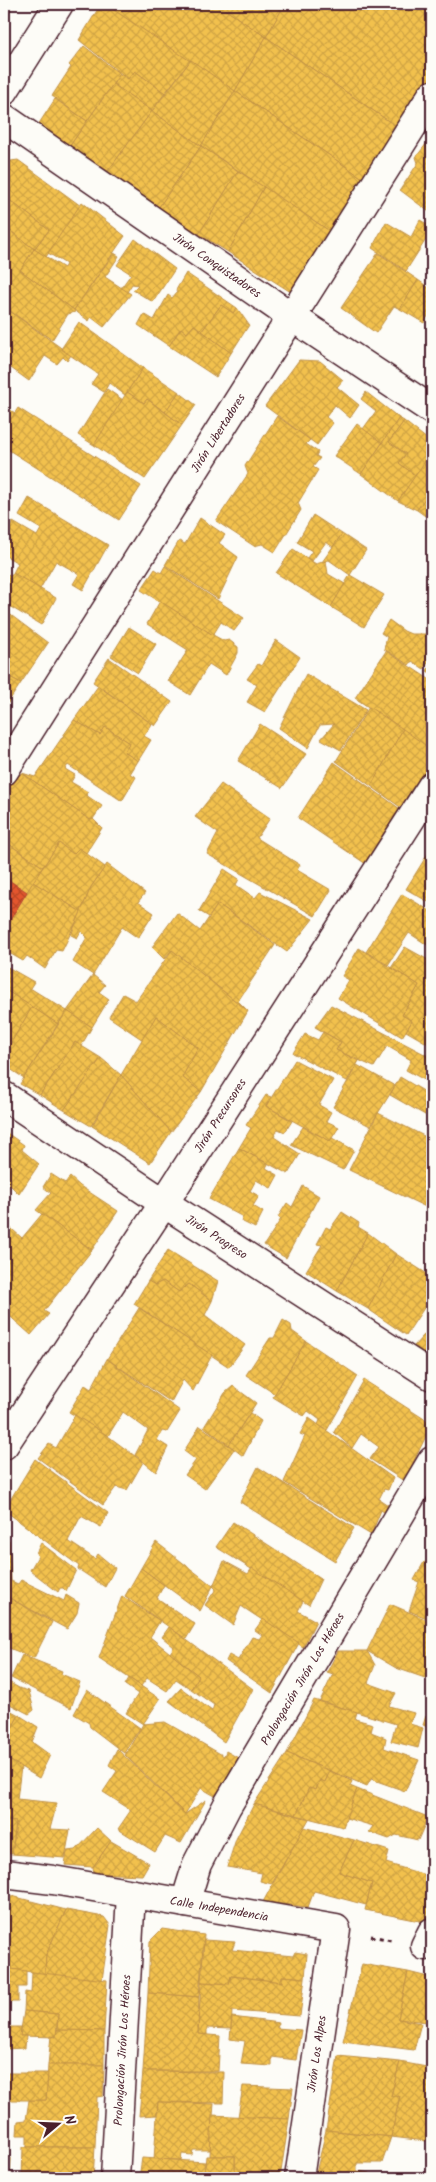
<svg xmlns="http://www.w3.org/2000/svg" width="436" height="2182" viewBox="0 0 436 2182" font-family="Kalam,sans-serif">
<defs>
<pattern id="homes-cross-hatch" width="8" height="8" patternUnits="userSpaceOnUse" patternTransform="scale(1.25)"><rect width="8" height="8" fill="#f2c14e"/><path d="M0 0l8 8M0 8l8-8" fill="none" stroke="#d1a544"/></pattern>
<pattern id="shops-cross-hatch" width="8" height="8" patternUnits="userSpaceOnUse" patternTransform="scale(1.25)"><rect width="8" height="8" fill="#e4572e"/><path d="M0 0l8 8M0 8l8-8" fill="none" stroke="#bb4727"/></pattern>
</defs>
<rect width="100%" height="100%" fill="#fdfcf7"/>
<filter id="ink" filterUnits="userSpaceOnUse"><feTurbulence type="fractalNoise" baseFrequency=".02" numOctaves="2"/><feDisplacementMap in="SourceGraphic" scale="10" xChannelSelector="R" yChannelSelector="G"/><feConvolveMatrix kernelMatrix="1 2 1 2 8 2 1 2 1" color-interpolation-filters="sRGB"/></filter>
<g filter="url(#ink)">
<!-- homes -->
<g fill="url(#homes-cross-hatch)" stroke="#c09044">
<polygon points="101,4 105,4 191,60 165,93 135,71 128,79 79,40"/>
<polygon points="105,4 217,4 266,37 235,91"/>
<polygon points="217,4 285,4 266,37"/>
<polygon points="285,4 432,4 432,78 400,129 266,37"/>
<polygon points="266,37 400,129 367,181 235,91"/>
<polygon points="84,46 120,74 87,121 52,96 71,67 69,65"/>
<polygon points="191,60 235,91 201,146 152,111"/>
<polygon points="135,71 165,93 152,111 113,84 120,74 128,79"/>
<polygon points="113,84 152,111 108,171 69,147"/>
<polygon points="235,91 367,181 334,234 201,146"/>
<polygon points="55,99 87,121 69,147 38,125"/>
<polygon points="152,111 201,146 159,207 108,171"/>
<polygon points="431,138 432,139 432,214 400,190 418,163 416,157"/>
<polygon points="201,146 238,171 199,234 159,207"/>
<polygon points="18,160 81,206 46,257 34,249 49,230 4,196 4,162"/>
<polygon points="238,171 264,187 228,252 199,234"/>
<polygon points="264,187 334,234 294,294 228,252"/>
<polygon points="4,196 49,230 34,249 4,226"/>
<polygon points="82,202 125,236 74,310 20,270 34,249 64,268 66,264 48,253"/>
<polygon points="420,220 432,227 432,230 406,271 372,248 386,222 411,237"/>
<polygon points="4,226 34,249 20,270 74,310 75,312 68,314 52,340 4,307"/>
<polygon points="135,239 175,269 153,302 133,290 138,285 132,284 127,292 121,288 131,274 117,265"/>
<polygon points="114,253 119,256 105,277 131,294 104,327 91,317 89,321 74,310"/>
<polygon points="378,253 418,280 400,309 394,306 376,333 341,308"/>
<polygon points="186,273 237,308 233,313 221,305 202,331 194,325 187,333 181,328 169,346 138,325 144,314 154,320 168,295 172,298 177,292 176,290"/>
<polygon points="418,280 432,290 432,309 424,323 400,309"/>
<polygon points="221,305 233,313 237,308 249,325 231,353 202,331"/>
<polygon points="4,307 71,355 67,361 63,357 57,364 45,356 29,381 4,363"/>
<polygon points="79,322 143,368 125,395 109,383 104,392 91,384 98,374 61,349"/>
<polygon points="194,325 231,353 216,377 169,346 181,328 187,333"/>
<polygon points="299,360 320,361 343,380 337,387 359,405 350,418 335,405 326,417 333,423 317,445 265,406"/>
<polygon points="143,368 179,392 165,412 147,399 144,403 127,392"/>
<polygon points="107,389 123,400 94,445 78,435"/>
<polygon points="127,392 144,403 147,399 182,425 145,479 94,445"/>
<polygon points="179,392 196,405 182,425 165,412"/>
<polygon points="366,392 399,418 382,443 363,429 376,411 361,399"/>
<polygon points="4,406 15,413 4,430"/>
<polygon points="18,408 141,486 119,520 4,447 4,430"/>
<polygon points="277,416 310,440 306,444 318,452 316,456 320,458 313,467 318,470 298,503 301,510 275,552 262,544 254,546 216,521 248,474 245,466"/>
<polygon points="399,418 404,421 389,442 406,454 399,463 416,476 398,501 361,474"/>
<polygon points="404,421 432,443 432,451 416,476 399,463 406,454 389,442"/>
<polygon points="357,424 382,443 361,474 334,456"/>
<polygon points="432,451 432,497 428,494 417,510 398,501"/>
<polygon points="428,494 432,497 432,521 417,510"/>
<polygon points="29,498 108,545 83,590 73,584 79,574 56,561 40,589 13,573 18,563 4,555 4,538 13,522 37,536 41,529 19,516"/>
<polygon points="313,515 342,534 333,547 326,542 312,561 307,558 312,551 297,542"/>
<polygon points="200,518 225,535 219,543 238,557 218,599 165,565 179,541 185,544"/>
<polygon points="4,527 9,530 4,538"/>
<polygon points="342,534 366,550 350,575 329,560 322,562"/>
<polygon points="293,549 316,564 326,561 328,574 345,584 331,607 276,573"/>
<polygon points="165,566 244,618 234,631 221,622 213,635 141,590 155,569 161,573"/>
<polygon points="4,572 11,576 13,573 56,598 41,625 4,603"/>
<polygon points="350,575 384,595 364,627 331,607"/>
<polygon points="160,601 213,635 224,641 229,640 238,647 238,653 226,675 209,664 190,695 168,681 188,650 147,624"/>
<polygon points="4,610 48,643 21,683 4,674"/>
<polygon points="389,620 404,631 411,634 426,634 432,640 432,656 424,669 412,661 409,665 384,649 387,637 381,633"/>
<polygon points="432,626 432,637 428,634"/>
<polygon points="129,627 156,644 138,673 111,656"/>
<polygon points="276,640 300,657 265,712 247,702 257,685 247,679 258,664 261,666"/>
<polygon points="386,651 432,681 432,750 355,698"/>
<polygon points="109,658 172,702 155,726 93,682"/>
<polygon points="432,662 432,674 427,671"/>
<polygon points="4,674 21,683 9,701 4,698"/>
<polygon points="306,674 366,710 341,750 321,739 334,724 320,725 308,748 279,728"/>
<polygon points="98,686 152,724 144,736 151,740 138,761 124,752 130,743 105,727 100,735 74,720"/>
<polygon points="4,698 9,701 4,711"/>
<polygon points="369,707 403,729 371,786 336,761"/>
<polygon points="74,720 100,735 105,727 130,743 124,752 138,761 130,774 136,777 122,801 68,765 65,769 75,775 71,782 88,792 86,795 102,806 93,819 90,820 22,773 35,777"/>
<polygon points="260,724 306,754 282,788 238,761"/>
<polygon points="403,729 432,750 432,762 403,809 371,786"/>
<polygon points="334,762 403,811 369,866 298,818"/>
<polygon points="22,773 90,820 93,819 102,828 86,853 79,848 73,854 59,843 43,867 4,841 4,791 6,786"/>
<polygon points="221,784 270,818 257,838 300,865 297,870 331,890 315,916 207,854 218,833 195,817"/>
<polygon points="4,841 43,867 27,892 4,877"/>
<polygon points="59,843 73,854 79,848 105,867 91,887 81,912 33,882"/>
<polygon points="432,847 432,904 406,889"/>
<polygon points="107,864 145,893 138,902 154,913 138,938 122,927 93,975 73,962 87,937 81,931 77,938 71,935 91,887"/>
<polygon points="224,869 239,879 236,885 255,898 260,892 313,919 287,952 218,904 209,917 199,911"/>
<polygon points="33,882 81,912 62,951 56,950 45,969 27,956 23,961 4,950 4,930"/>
<polygon points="402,894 432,912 432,948 409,933 388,965 366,952"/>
<polygon points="218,904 275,945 238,1001 248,1011 172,950 164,959 152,947 177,913 200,931"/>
<polygon points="405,947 432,962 432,1046 406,1031 412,1021 402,1015 419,985 391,968"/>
<polygon points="359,948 419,985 402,1015 412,1021 402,1037 338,998 349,980 342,976"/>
<polygon points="172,950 248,1011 201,1092 182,1077 198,1048 156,1016 143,1040 109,1017 123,994 136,1001"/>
<polygon points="4,965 34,982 30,988 67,1011 58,1024 4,989"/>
<polygon points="93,975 105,985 99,992 109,999 92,1027 67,1011"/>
<polygon points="4,989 32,1007 4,1055"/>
<polygon points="331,1005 432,1058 432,1084 406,1070 411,1060 387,1046 374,1067 336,1050 341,1042 315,1027"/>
<polygon points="32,1007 58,1024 24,1078 4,1065 4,1055"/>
<polygon points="67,1011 92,1027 81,1046 75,1042 40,1095 20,1084"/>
<polygon points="156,1016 198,1048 182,1077 201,1092 171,1132 121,1075"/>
<polygon points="323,1032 341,1042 336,1050 359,1061 347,1081 293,1053 305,1034 318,1040"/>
<polygon points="75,1042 101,1058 64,1110 40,1095"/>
<polygon points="101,1058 121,1075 91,1126 64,1110"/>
<polygon points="295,1060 333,1080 319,1105 331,1112 326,1121 339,1127 330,1141 266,1106"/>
<polygon points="357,1065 395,1086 370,1126 333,1107"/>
<polygon points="121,1075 171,1132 150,1163 92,1126"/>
<polygon points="400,1077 432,1096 432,1119 390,1095"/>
<polygon points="266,1095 271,1097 266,1106 292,1121 285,1132 278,1129 274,1137 300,1154 288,1174 239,1148 251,1128 246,1125"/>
<polygon points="378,1113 432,1140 432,1210 349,1170"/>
<polygon points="303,1127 330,1141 332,1138 354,1150 343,1170 291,1145"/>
<polygon points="4,1131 24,1145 22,1150 39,1164 19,1194 4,1179"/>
<polygon points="239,1148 268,1164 266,1168 278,1175 271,1188 256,1180 250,1191 259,1196 253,1206 263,1212 255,1228 241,1221 243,1217 209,1199"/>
<polygon points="51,1174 65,1183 70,1177 80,1186 118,1211 92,1250 36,1210 51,1193 43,1187"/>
<polygon points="303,1186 319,1196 286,1258 264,1245 281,1219 278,1217 287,1203 292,1207"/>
<polygon points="342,1212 359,1223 358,1227 368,1233 337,1291 306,1271 322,1245 317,1244 326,1227 330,1229"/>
<polygon points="42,1214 92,1250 44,1311 49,1314 31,1335 4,1311 4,1222 22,1238"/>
<polygon points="368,1233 396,1254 368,1309 337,1291"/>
<polygon points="168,1250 218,1281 212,1301 189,1284 179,1292 163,1281 155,1285 148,1281"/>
<polygon points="396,1254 432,1277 432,1305 424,1308 406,1335 368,1309"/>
<polygon points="148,1281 155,1285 163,1281 179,1292 189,1284 212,1301 205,1315 245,1345 229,1367 134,1304"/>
<polygon points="139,1308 212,1355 193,1391 183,1380 171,1402 107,1359"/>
<polygon points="283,1320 291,1325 292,1331 306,1341 275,1394 246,1375 270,1338 274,1338"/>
<polygon points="432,1326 432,1358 414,1346"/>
<polygon points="306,1341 358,1376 327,1430 318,1425 320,1420 308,1411 304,1416 273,1397"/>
<polygon points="4,1342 10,1348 4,1356"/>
<polygon points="107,1359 180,1411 167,1432 162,1431 157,1440 168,1447 156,1472 135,1455 148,1430 123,1412 108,1436 69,1412 85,1385 91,1389"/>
<polygon points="364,1380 432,1424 404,1481 370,1459 379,1447 361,1434 352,1448 334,1432"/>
<polygon points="233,1386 256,1403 229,1445 204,1427 225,1393"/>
<polygon points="250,1413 261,1421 243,1456 229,1445"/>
<polygon points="75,1415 108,1436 143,1462 127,1490 116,1487 103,1505 38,1458 49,1444 56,1448"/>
<polygon points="309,1418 393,1478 388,1490 384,1489 379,1499 388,1505 384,1512 381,1510 371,1535 284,1482 305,1436 300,1434"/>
<polygon points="200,1426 234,1449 205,1489 185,1475 196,1460 184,1451"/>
<polygon points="35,1459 108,1513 101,1527 81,1516 68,1541 95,1559 98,1554 115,1568 105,1587 78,1569 79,1566 4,1510"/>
<polygon points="258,1467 354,1528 335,1561 240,1502"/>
<polygon points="233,1522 321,1579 309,1605 216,1547"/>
<polygon points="4,1540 9,1540 11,1581 18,1584 21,1580 64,1601 66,1595 79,1603 77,1613 67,1629 4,1595"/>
<polygon points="156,1542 213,1586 200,1611 141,1568"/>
<polygon points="41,1543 76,1570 66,1591 63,1588 60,1588 58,1592 30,1570 38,1556 36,1553"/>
<polygon points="224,1561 248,1574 252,1568 303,1601 298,1611 316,1621 303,1647 241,1606 233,1625 205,1605 216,1589 213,1586"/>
<polygon points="424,1562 432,1566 432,1620 409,1611 419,1582 414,1580"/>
<polygon points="141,1568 164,1585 157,1598 195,1624 186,1639 125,1596"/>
<polygon points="4,1595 52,1622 34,1658 4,1646"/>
<polygon points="122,1596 160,1621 150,1637 199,1676 191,1689 176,1679 167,1691 147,1678 141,1686 99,1658"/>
<polygon points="390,1604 432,1622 432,1675 425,1678 396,1668 367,1651"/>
<polygon points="263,1619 299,1643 272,1693 226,1661 229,1655 238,1660 252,1637 259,1639 262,1635 255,1630"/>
<polygon points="169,1627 253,1689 224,1742 169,1701 181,1688 212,1711 214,1705 191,1689 199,1676 170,1653 174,1647 162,1637"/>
<polygon points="338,1651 367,1651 375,1665 368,1683 396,1693 389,1706 414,1713 410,1724 423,1728 418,1748 391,1741 396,1724 320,1701 333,1674 327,1672"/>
<polygon points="22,1655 62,1671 61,1674 80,1682 71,1708 11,1678"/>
<polygon points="4,1673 5,1680 19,1688 29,1691 34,1710 29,1714 4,1701"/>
<polygon points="129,1678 160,1699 143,1724 126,1713 138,1694 125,1685"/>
<polygon points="87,1690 140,1728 124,1753 90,1727 89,1723 74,1714"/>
<polygon points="314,1700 357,1712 355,1719 373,1724 371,1732 386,1738 384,1748 419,1760 405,1791 371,1779 367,1786 287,1753"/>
<polygon points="4,1707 19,1715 4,1743"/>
<polygon points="432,1712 432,1729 423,1725 426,1716 430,1716"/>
<polygon points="19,1715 38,1727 32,1742 50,1755 39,1778 4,1757 4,1743"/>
<polygon points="165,1722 224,1756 226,1751 240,1759 215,1796 201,1788 185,1814 125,1755 143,1724"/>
<polygon points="117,1749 185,1814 206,1800 181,1843 165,1836 155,1852 118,1829 131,1810 103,1792 117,1771 109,1765"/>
<polygon points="287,1753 330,1771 325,1782 320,1780 316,1790 309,1788 296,1815 254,1804"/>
<polygon points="4,1757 21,1767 17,1799 57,1803 50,1829 70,1830 65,1858 12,1854 16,1822 4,1820"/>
<polygon points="330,1771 352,1781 350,1786 357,1789 343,1827 296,1815 309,1788 316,1790 320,1780 325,1782"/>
<polygon points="357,1789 428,1817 418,1840 396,1835 389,1839 369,1832 373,1826 346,1818"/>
<polygon points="254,1804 309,1819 272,1884 260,1881 262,1873 227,1867 236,1839"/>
<polygon points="4,1820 16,1822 12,1854 4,1853"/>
<polygon points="304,1827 354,1840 339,1872 372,1883 366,1905 314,1891 308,1907 263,1902"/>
<polygon points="97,1828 111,1841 93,1867 65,1865 67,1851 76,1850"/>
<polygon points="354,1840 389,1851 386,1863 432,1877 432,1903 425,1922 365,1910 372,1883 339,1872"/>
<polygon points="111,1841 149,1863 142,1875 94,1873 93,1867"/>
<polygon points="4,1894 66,1910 46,1955 45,1974 4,1968"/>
<polygon points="66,1910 104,1917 110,1925 102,1980 45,1974 46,1955"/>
<polygon points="162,1929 204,1935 199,1997 148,1993 150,1941"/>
<polygon points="204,1940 235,1942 232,1950 293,1956 295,1952 307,1954 305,1978 282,1976 282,1982 231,1976 229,1984 201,1982"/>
<polygon points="362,1964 408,1972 398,2019 421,2023 414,2050 343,2041"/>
<polygon points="4,1968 26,1971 26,1987 18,1987 18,2002 10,2002 8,2015 4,2015"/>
<polygon points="32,1972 107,1980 104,2031 57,2030 58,2014 24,2011 25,1992 31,1993"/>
<polygon points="408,1972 432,1978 432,2004 428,2022 398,2019"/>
<polygon points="231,1976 282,1982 282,1976 305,1978 300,2016 232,2011 231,2029 207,2028 207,2035 198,2034 201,1982 229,1984"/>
<polygon points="148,1993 199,1997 198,2034 220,2036 218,2071 143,2071"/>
<polygon points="24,2011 58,2014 56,2037 20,2036"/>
<polygon points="232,2017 279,2023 277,2028 301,2030 296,2060 272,2057 272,2066 241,2064 245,2041 230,2039"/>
<polygon points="4,2027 21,2027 20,2036 26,2036 25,2048 4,2049"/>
<polygon points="57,2030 104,2031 104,2065 48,2065 51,2036 56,2037"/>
<polygon points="338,2056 400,2062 391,2096 400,2096 391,2137 326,2130"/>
<polygon points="400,2062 432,2068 432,2117 426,2141 391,2137 400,2096 391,2096"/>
<polygon points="48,2065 104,2065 103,2096 97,2097 95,2147 27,2147 27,2135 17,2135 18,2121 26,2120 29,2100 46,2100"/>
<polygon points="143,2071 224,2072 223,2103 158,2102 157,2115 139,2116"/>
<polygon points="4,2073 48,2073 46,2100 4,2100"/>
<polygon points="243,2086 293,2088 289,2119 238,2117"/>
<polygon points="158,2102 214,2104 210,2150 193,2150 192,2155 182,2154 181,2160 154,2159"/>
<polygon points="212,2115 289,2119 280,2178 235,2178 235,2156 210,2156"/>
<polygon points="326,2130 391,2137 382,2163 357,2163 357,2171 370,2173 369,2178 315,2178"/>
<polygon points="23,2147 95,2147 93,2178 22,2178"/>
<polygon points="206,2156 235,2156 235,2178 276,2178 204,2178"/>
<polygon points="4,2158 11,2158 10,2178 4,2178"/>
<polygon points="142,2158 205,2162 204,2178 139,2178"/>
</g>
<!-- shops -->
<polygon fill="url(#shops-cross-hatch)" stroke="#b6462d" points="4,877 27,892 4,930"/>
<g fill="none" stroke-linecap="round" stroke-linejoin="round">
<defs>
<g id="minor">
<polyline points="4,91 59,4"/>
<path id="s1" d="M4 118 292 317 432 410"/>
<path id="s2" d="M4 771 432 95"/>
<path id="s3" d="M4 1096 164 1203 432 1376"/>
<path id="s4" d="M4 1445 164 1203 432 786"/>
<path id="s5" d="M4 1874 53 1880 336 1929 299 2178"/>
<path id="s6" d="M185 1903 197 1864 227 1806 432 1461"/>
<polyline points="425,1946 432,1932"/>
<path id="s7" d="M115 2178 131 1894"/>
</g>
</defs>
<!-- minor casing -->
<use href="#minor" stroke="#4a1f2b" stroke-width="31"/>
<!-- path -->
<polyline stroke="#4a1f2b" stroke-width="3" stroke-dasharray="4 4" stroke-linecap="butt" points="371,1936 391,1940"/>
<!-- minor -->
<use href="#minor" stroke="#fdfcf7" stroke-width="28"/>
</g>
</g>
<g text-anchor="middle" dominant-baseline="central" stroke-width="5" stroke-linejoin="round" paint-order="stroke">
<!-- street labels -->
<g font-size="12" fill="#4a1f2b" stroke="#fdfcf7">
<text stroke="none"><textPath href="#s1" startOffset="259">Jirón Conquistadores</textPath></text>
<text stroke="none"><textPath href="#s2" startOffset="400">Jirón Libertadores</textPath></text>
<text stroke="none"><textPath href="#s4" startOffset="394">Jirón Precursores</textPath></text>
<text stroke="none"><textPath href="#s3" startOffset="255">Jirón Progreso</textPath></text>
<text stroke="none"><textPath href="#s6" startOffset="254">Prolongación Jirón Los Héroes</textPath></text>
<text stroke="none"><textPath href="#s5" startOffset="218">Calle Independencia</textPath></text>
<text stroke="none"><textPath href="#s7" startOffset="128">Prolongación Jirón Los Héroes</textPath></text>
<text transform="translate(317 2054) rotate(-82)">Jirón Los Alpes</text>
</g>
</g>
<!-- margin -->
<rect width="436" height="2182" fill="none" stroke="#fdfcf7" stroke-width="20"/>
<rect x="10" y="10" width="416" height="2162" fill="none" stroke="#4a1f2b" stroke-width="2" filter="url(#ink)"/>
<!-- north arrow -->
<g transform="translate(58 2124) rotate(71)" stroke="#fdfcf7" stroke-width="4" paint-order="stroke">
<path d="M0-4L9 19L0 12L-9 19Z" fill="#4a1f2b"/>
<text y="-8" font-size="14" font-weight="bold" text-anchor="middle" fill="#4a1f2b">N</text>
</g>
</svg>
